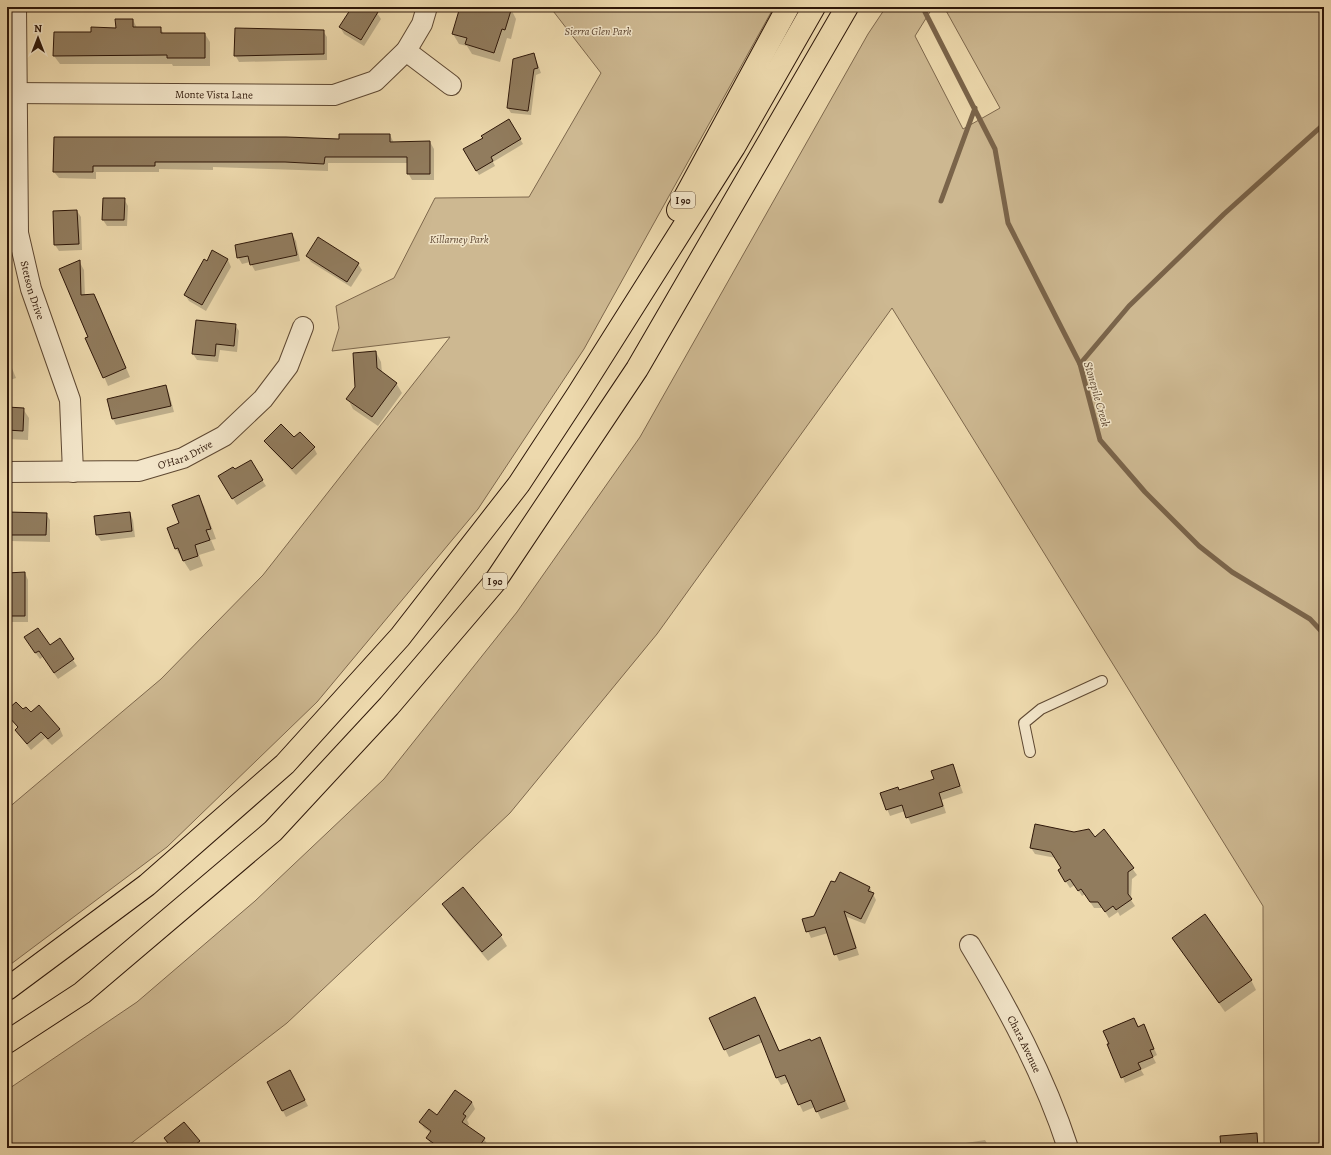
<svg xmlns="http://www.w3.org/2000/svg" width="1331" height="1155" viewBox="0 0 1331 1155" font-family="Alegreya,serif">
<rect width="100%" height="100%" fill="#edd9ad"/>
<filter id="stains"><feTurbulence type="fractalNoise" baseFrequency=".005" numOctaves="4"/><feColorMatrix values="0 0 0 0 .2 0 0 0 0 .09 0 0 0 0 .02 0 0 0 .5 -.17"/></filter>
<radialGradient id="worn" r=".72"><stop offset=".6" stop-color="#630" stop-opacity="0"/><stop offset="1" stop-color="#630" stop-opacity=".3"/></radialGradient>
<!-- green -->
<g fill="#cdb891" stroke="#7e684d">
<polygon points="550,7 774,7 584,349 478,509 317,702 167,847 7,967 7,809 161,679 263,575 450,337 332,351 339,328 336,306 394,278 435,198 529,197 601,73"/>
<polygon points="886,7 933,7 915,36 963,129 1000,108 944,7 1324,7 1324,1148 1264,1148 1263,906 892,308 657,634 510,813 287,1023 125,1148 7,1148 7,1090 137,1002 255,901 384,779 517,612 640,437 868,34"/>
</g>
<!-- shadow -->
<g fill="#0003">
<polygon points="60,7 102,7 102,9 61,9"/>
<polygon points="353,7 368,7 377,13 381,19 364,46 344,34 340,27"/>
<polygon points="461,7 503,7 511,9 516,19 511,39 507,38 500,62 472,54 467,46 459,44 453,34"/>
<polygon points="133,20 137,28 160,28 164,34 205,34 210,42 210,66 173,66 172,64 60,64 54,56"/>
<polygon points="323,31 327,37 327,60 239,62 235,55"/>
<polygon points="534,54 541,73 536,75 531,115 511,113 508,108"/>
<polygon points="509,120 523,144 493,162 495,166 479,175 464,150 484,138"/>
<polygon points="390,135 394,143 430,142 434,149 434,180 412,180 408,173 408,163 328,163 328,171 213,167 213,170 159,169 159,172 96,172 96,179 59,178 54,172 55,138 340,140"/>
<polygon points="124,199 128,206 127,226 107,226 103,220"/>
<polygon points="77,211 81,217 82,250 59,251 55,245"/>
<polygon points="292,234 296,241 300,261 255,271 250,262 242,264 238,257"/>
<polygon points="213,252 228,260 231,267 206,311 189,301 185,295"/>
<polygon points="307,256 358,264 362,270 351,287 311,262"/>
<polygon points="79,261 84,270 85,296 94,295 99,304 130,377 108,386 60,270"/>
<polygon points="235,325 239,331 237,352 220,350 218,362 197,360 193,354"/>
<polygon points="376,352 381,362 382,373 396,383 402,393 378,426 353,409 348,399"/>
<polygon points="7,356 16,378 7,381"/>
<polygon points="166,386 169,393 174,412 116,425 113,419"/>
<polygon points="7,408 23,409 29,418 28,440 7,439"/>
<polygon points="294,439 314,448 317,454 296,475 269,447 265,441"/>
<polygon points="250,461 266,486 237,505 223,483 234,470"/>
<polygon points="198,497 204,506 216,539 211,540 215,550 199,555 203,566 190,571 176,549 180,524"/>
<polygon points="7,513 46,514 50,520 50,542 10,541 7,536"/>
<polygon points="130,513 133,520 135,537 101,541 97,535"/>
<polygon points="25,573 28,580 28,622 7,622 7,574"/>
<polygon points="29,644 50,646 73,660 77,666 58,679 43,657 40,659"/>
<polygon points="23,711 60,729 63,736 52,745 45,738 31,750 20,736 16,730 18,728 7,714 7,712"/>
<polygon points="953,765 963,793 942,800 946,813 911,824 905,811 890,816 881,794 900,791 935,780"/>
<polygon points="1104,830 1137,875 1132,879 1131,900 1135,906 1120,916 1118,912 1109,918 1103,908 1094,908 1085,894 1082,896 1075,885 1070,888 1063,877 1062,869 1056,858 1035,854 1031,848 1094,838"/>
<polygon points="840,874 870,888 876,900 865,924 847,917 859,955 839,961 828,933 811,938 803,920 815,916"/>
<polygon points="463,889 501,936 507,946 488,961 449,914 444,904"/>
<polygon points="1173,938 1251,980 1256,990 1225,1012"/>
<polygon points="759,1006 780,1052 820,1038 849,1109 821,1119 815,1107 803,1112 789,1082 781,1085 777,1078 763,1042 729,1057 710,1018"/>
<polygon points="1134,1019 1139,1028 1144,1026 1157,1055 1153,1057 1156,1063 1141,1070 1144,1075 1125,1083 1110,1044"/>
<polygon points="294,1078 308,1106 286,1117 268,1082"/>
<polygon points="472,1102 475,1109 467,1120 469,1124 467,1127 484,1139 488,1145 486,1148 436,1148 431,1144 427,1138 431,1133 424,1128 420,1122"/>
<polygon points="184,1123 199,1142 202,1148 172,1148 169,1144 165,1138"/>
<polygon points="985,1140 988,1145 993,1144 995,1148 953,1148 953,1145"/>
</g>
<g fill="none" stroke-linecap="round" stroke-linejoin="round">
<!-- stream -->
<g stroke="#7a644a" stroke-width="5">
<polyline points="925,12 995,149 1008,223 1080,364 1100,440 1145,492 1199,546 1232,572 1310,619 1324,634"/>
<polyline points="941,201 975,108"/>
<polyline points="1080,364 1129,306 1224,214 1324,124"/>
</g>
</g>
<!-- building -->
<g fill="#917c5e" stroke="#2e1709">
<polygon points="352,7 370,7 378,12 361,40 339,27"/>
<polygon points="460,7 512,7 505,30 502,29 494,53 465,44 467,38 452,34"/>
<polygon points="115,19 133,19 133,27 161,27 161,33 205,33 205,58 167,58 167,55 53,56 54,32 91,32 91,27 116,28"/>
<polygon points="235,28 324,30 324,54 234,56"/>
<polygon points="534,53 538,68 534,69 528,111 507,108 513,59"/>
<polygon points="509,119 521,139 491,157 493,161 476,171 463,149 483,138 481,136"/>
<polygon points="339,134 390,134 390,142 430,141 430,174 407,174 407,157 325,157 324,164 285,162 155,162 155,166 93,166 93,172 53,172 54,137 286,137 339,139"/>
<polygon points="103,198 125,198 124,220 102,220"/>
<polygon points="77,210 79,244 54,245 53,211"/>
<polygon points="292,233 297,255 250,265 248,256 237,258 235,245"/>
<polygon points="318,237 359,263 347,282 306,256"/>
<polygon points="212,250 228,259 202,305 184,295 204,259 207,261"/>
<polygon points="80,260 81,295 94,294 126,368 103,378 85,338 88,337 59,269"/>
<polygon points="196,320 236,324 234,346 216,344 215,356 192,354"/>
<polygon points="376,351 377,368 397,383 372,417 346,399 355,387 353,353"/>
<polygon points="166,385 171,406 112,419 107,399"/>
<polygon points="7,407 24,408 23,431 7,430"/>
<polygon points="281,424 294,437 300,432 315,447 292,469 264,441"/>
<polygon points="251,460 263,480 232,499 218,476 233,467 235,469"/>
<polygon points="199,495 211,529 206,530 210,540 195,545 198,556 183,561 178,548 175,549 167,528 179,523 172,505"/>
<polygon points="7,512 47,513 46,535 7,535"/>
<polygon points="130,512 132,531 96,535 94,516"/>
<polygon points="25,572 25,616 7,616 7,573"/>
<polygon points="38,628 50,645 60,638 74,659 54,673 39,651 35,653 24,637"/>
<polygon points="16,702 23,709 26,707 31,712 39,705 60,729 48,739 41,732 27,744 15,730 18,727 7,715 7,710"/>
<polygon points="953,764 960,786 939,793 943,806 906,818 902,805 886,810 880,793 898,787 899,790 934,779 931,771"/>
<polygon points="1035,824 1074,832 1089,829 1095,837 1104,829 1134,868 1128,872 1128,894 1132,899 1116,910 1113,906 1105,912 1098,902 1090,902 1081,889 1078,891 1070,879 1065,882 1058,870 1061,868 1051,852 1030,848"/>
<polygon points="840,872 870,887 868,891 874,893 861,919 844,911 856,948 834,955 825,927 806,932 802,919 814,916 831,881 835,882"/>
<polygon points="463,887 502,935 482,952 442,904"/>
<polygon points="1205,914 1252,980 1219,1003 1172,938"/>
<polygon points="755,997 779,1051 810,1039 811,1041 820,1037 845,1101 816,1112 811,1100 798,1105 785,1075 776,1078 759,1035 724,1050 709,1018"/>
<polygon points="1134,1018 1138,1027 1144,1024 1154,1049 1150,1050 1153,1057 1138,1063 1141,1069 1121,1078 1107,1044 1109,1044 1103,1031"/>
<polygon points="290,1070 305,1100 282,1111 267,1082"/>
<polygon points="455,1090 472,1102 463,1114 466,1116 462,1122 485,1138 478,1148 440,1148 426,1138 431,1131 419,1122 429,1109 437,1115"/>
<polygon points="184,1122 200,1141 191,1148 172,1148 164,1138"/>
<polygon points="1257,1133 1258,1148 1221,1148 1220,1136"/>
</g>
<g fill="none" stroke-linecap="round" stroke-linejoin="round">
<defs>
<polyline id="lane" points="1030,752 1024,723 1041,709 1102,681"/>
<g id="street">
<path id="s1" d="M16 7 18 233 31 289 70 400 73 472"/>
<polyline points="406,51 451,85"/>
<path id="s2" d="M7 93 334 95 375 81 406 51 422 24 427 7"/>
<path id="s3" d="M7 472 139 471 183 458 224 436 263 399 288 366 303 327"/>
<path id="s4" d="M970 945C1009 1010 1044 1075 1068 1148"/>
</g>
<g id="highway">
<polyline points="678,210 788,7"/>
<polyline points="7,989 147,885 285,764 400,637 519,484 578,394 734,147 814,7"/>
<polyline points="7,1042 82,993 273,831 389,706 494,583 637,369 847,7"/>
</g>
</defs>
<!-- lane casing -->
<use href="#lane" stroke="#5e4832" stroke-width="12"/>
<!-- street casing -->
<use href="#street" stroke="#5e4832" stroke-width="22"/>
<!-- highway casing -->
<use href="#highway" stroke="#2e1709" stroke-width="24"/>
<!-- lane -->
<use href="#lane" stroke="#f3e6ca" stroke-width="10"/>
<!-- street -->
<use href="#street" stroke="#f3e6ca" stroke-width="20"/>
<!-- highway -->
<use href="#highway" stroke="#edd9ad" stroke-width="22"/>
</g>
<g text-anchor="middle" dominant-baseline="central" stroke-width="3" stroke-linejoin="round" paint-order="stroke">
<!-- shield labels -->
<g fill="#f3e6ca" stroke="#695543" stroke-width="1">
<rect x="671" y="192" width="24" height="16" rx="3"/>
<rect x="483" y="573" width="24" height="16" rx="3"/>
</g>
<g font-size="10" font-weight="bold" fill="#2e1709">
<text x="683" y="200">I 90</text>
<text x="495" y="581">I 90</text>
</g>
<!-- park labels -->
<g font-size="11" font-style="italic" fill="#5e4732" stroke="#f3e6ca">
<text x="598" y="31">Sierra Glen Park</text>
<text x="459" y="239">Killarney Park</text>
</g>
<!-- street labels -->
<g font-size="11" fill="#2e1709" stroke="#f3e6ca">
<text stroke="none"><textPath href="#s2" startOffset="207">Monte Vista Lane</textPath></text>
<text stroke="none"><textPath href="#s1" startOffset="285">Stetson Drive</textPath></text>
<text stroke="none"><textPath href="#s3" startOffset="181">O'Hara Drive</textPath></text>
<text stroke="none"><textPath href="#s4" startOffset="113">Chara Avenue</textPath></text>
</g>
<!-- water labels -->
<g font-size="12" font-style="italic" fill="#604a34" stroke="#f3e6ca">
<text transform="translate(1097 394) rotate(74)">Stonepile Creek</text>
</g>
</g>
<!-- margin -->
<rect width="1331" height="1155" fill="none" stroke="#edd9ad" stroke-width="24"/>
<rect x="8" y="8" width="1315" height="1139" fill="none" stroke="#2e1709" stroke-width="2"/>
<rect x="12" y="12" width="1307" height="1131" fill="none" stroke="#2e1709"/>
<!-- north arrow -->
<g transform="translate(38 38)" stroke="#f3e6ca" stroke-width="3" paint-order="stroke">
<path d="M0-3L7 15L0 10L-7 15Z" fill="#2e1709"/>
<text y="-6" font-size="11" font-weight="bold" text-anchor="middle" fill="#2e1709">N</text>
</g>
<rect width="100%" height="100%" filter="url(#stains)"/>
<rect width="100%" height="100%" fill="url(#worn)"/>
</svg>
